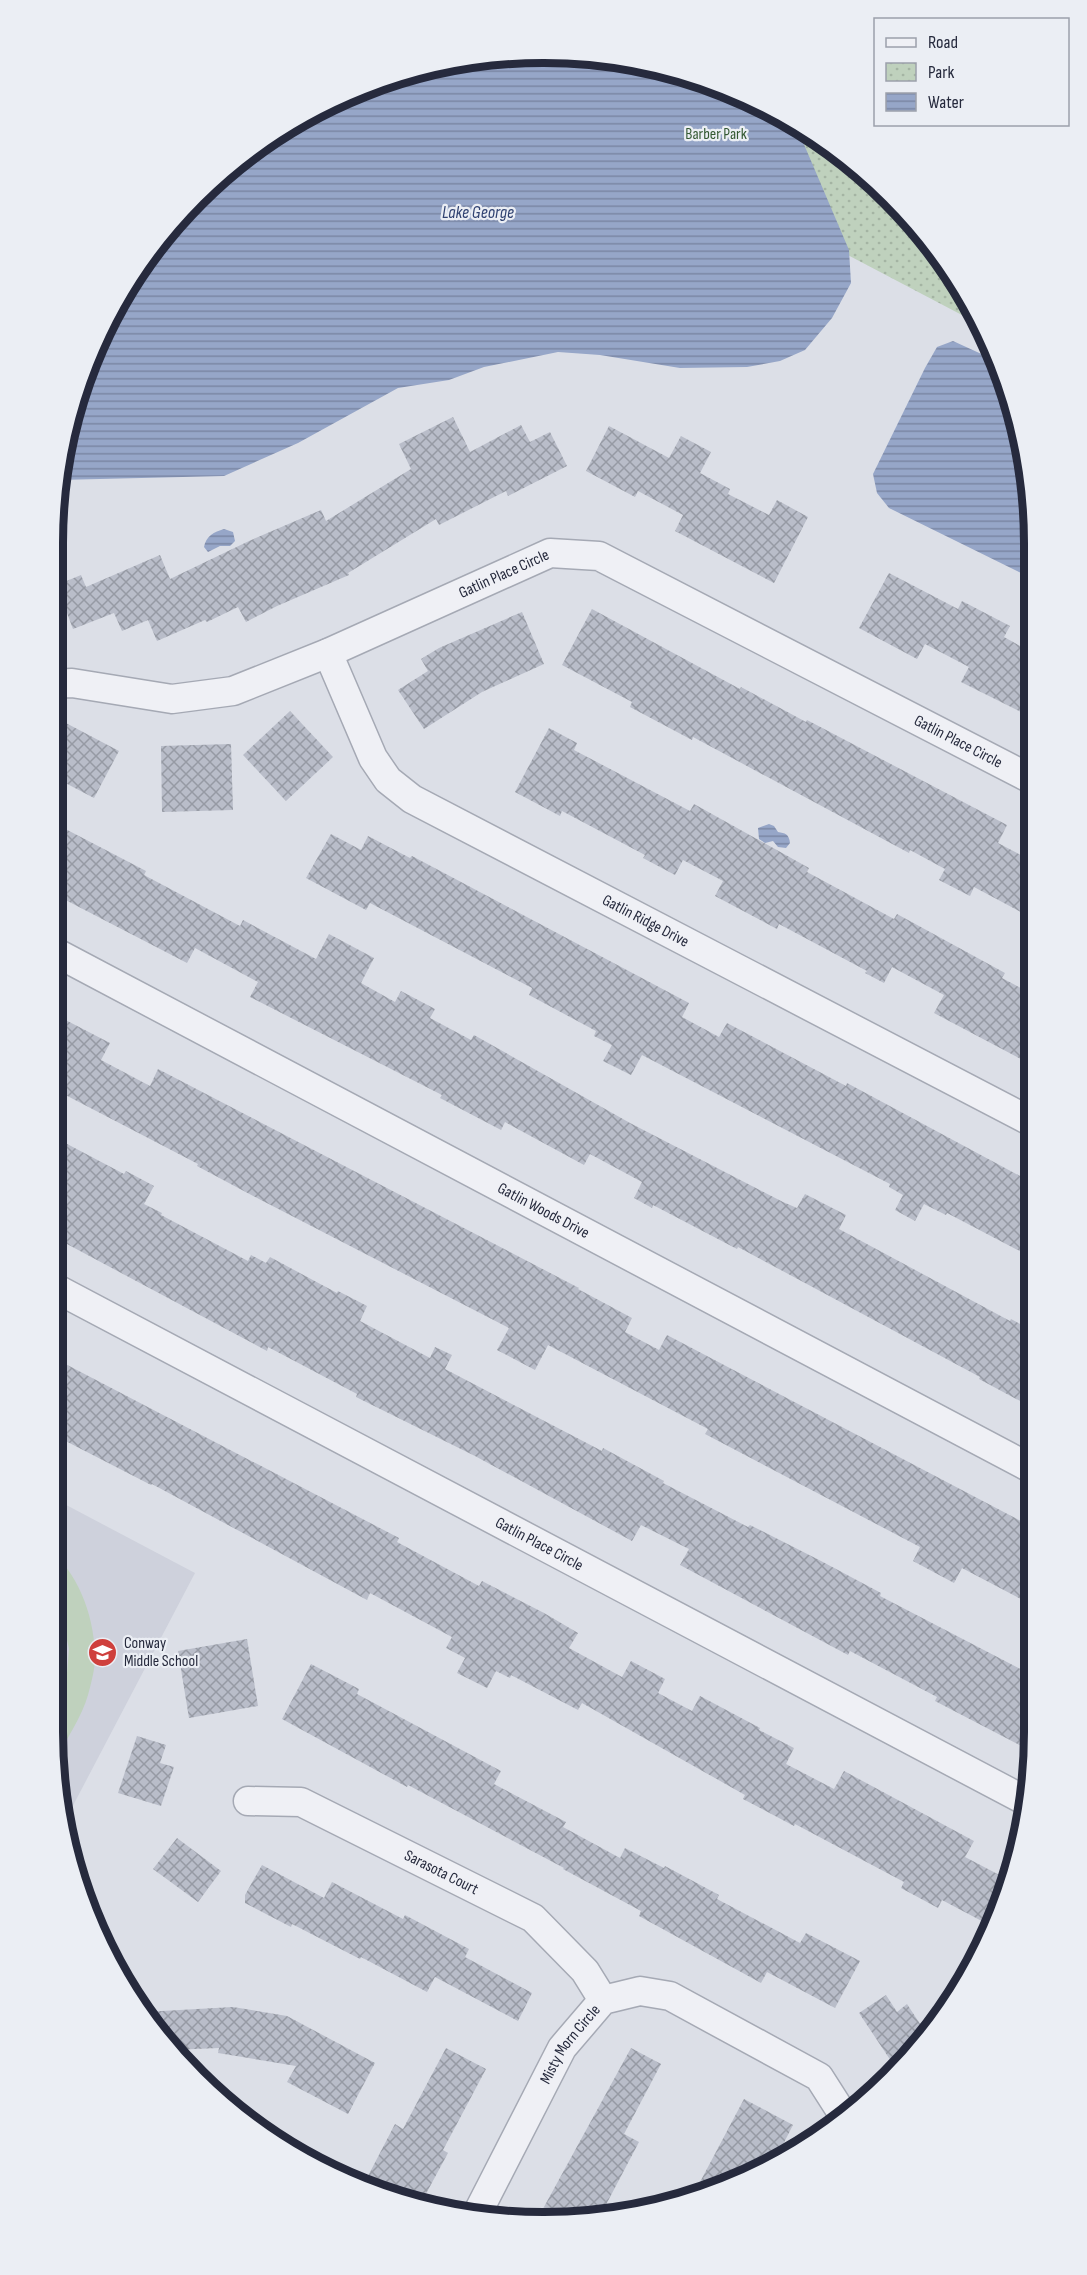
<svg xmlns="http://www.w3.org/2000/svg" width="1087" height="2275" viewBox="0 0 1087 2275" font-family="'Sofia Sans Condensed',sans-serif">
<defs>
<pattern id="park-dots" width="8" height="8" patternUnits="userSpaceOnUse" patternTransform="scale(1.5)"><rect width="8" height="8" fill="#bfd1bd"/><path d="M2 2h.1M6 6h.1" fill="none" stroke="#a4b4a3" stroke-width="1.8" stroke-linecap="round"/></pattern>
<pattern id="water-rules" width="6" height="5" patternUnits="userSpaceOnUse" patternTransform="scale(1.5)"><rect width="6" height="5" fill="#96a6c8"/><path d="M0 2.5h6" fill="none" stroke="#7a87a4"/></pattern>
<pattern id="building-cross-hatch" width="8" height="8" patternUnits="userSpaceOnUse" patternTransform="scale(1.5)"><rect width="8" height="8" fill="#b9bdc9"/><path d="M0 0l8 8M0 8l8-8" fill="none" stroke="#969aa4"/></pattern>
</defs>
<rect width="100%" height="100%" fill="#dcdfe7"/>
<!-- built -->
<polygon fill="#ced1dc" points="53,1498 195,1573 67,1817 53,1731"/>
<!-- green -->
<path fill="#bfd1bd" d="M53 1553C81 1578 95 1621 95 1658 95 1669 91 1684 88 1695 82 1716 67 1738 57 1758L53 1731V1715L58 1706 67 1673 69 1649 64 1626 53 1598Z"/>
<!-- park -->
<polygon fill="url(#park-dots)" points="543,53 639,62 731,90 842,154 933,244 979,324 475,59"/>
<!-- water -->
<g fill="url(#water-rules)">
<polygon points="543,53 639,62 731,90 797,128 849,250 851,283 832,318 805,350 780,361 747,367 680,368 600,355 558,352 484,367 449,380 398,388 298,443 224,476 59,480 62,448 90,356 135,271 196,197 270,135 355,90 447,62"/>
<polygon points="953,341 999,362 1030,479 1031,578 889,508 877,493 873,474 925,368 937,347"/>
<path d="M224 529 233 532 235 541 230 546H220L208 552 204 547C206 536 214 532 224 529Z"/>
<path d="M769 824 774 826 778 832C785 833 789 834 790 843L786 848 778 847 773 841 765 843 759 839 758 828Z"/>
</g>
<!-- building -->
<g fill="url(#building-cross-hatch)">
<polygon points="453,417 470,452 521,425 530,442 550,432 567,466 508,496 506,491 439,525 436,519 348,573 349,575 277,606 246,622 238,607 207,622 205,620 157,641 148,620 122,631 114,613 73,629 67,613 52,619 52,587 81,575 86,587 160,555 170,579 249,541 321,510 326,521 411,469 399,444"/>
<polygon points="609,426 669,458 681,436 711,452 700,473 730,489 728,494 769,515 777,500 808,517 774,583 675,531 683,515 638,491 635,497 586,471"/>
<polygon points="889,573 958,609 962,601 1010,626 1004,637 1031,652 1031,717 961,682 969,667 925,644 917,659 859,628"/>
<polygon points="592,609 740,689 741,687 806,722 807,720 1007,825 998,843 1032,861 1032,918 974,887 970,896 939,880 945,869 910,850 909,853 693,737 692,740 630,707 632,702 562,665"/>
<polygon points="522,612 544,664 482,692 424,729 398,690 428,671 421,659 439,648"/>
<polygon points="290,711 333,757 286,801 243,755"/>
<polygon points="64,722 119,751 94,798 52,776 52,744"/>
<polygon points="549,728 577,743 574,750 690,811 694,804 809,868 807,872 894,919 897,914 1005,973 1002,978 1032,994 1032,1065 934,1013 944,995 892,967 884,983 865,973 867,971 779,924 777,929 715,896 723,881 683,860 675,875 643,858 645,855 562,811 560,816 515,792"/>
<polygon points="231,744 233,810 162,812 161,746"/>
<polygon points="52,822 146,871 144,875 240,926 243,920 316,959 329,934 374,958 361,983 395,1002 401,991 435,1009 430,1018 471,1040 474,1035 630,1123 783,1202 797,1208 805,1194 846,1215 839,1229 1010,1321 1011,1319 1033,1331 1033,1408 979,1379 980,1377 738,1247 737,1249 653,1205 652,1208 634,1198 642,1182 590,1154 584,1165 505,1122 501,1130 440,1098 442,1095 250,997 258,982 195,948 187,963 52,893"/>
<polygon points="331,834 361,850 368,836 410,858 412,856 689,1003 682,1017 719,1037 727,1023 846,1086 847,1083 1033,1183 1033,1258 947,1213 946,1215 924,1204 915,1221 895,1210 903,1195 889,1187 890,1184 642,1055 631,1075 603,1061 612,1045 594,1036 596,1031 529,995 532,988 370,903 366,910 306,878"/>
<polygon points="52,1013 110,1043 101,1060 150,1086 158,1069 579,1288 578,1289 632,1318 625,1332 659,1350 667,1335 1034,1528 1034,1606 962,1568 954,1583 913,1561 920,1547 705,1434 708,1429 548,1345 535,1370 497,1350 509,1328 259,1199 197,1166 198,1164 52,1088"/>
<polygon points="52,1136 124,1174 126,1171 154,1186 144,1204 162,1213 161,1215 248,1261 251,1255 266,1263 270,1257 337,1293 338,1291 367,1306 360,1321 430,1358 435,1347 452,1355 445,1369 602,1451 603,1448 664,1481 663,1483 748,1527 750,1525 821,1561 881,1593 880,1596 1034,1676 1033,1752 935,1701 937,1697 850,1651 848,1655 680,1565 689,1549 641,1525 632,1541 475,1456 356,1397 357,1394 268,1347 267,1351 52,1236"/>
<polygon points="52,1357 399,1538 397,1542 479,1586 482,1581 544,1613 578,1633 569,1648 622,1677 631,1661 665,1679 658,1693 692,1711 700,1696 760,1728 759,1730 794,1748 786,1764 834,1789 844,1771 974,1841 965,1857 1009,1880 997,1919 993,1927 942,1900 938,1908 901,1888 904,1882 795,1824 794,1826 743,1799 745,1795 582,1703 578,1710 511,1675 510,1678 496,1671 487,1688 457,1673 465,1658 446,1648 452,1637 370,1593 367,1600 152,1484 151,1485 52,1434"/>
<polygon points="247,1639 258,1706 189,1718 178,1651"/>
<polygon points="311,1664 359,1689 357,1694 501,1771 494,1784 566,1822 563,1827 620,1858 625,1848 664,1868 665,1866 719,1895 717,1899 800,1943 806,1933 860,1961 835,2008 767,1972 761,1983 639,1916 641,1911 563,1869 564,1868 408,1785 407,1787 282,1719"/>
<polygon points="137,1736 166,1745 160,1763 174,1767 161,1806 118,1793"/>
<polygon points="177,1838 221,1871 198,1902 153,1869"/>
<polygon points="262,1865 324,1898 332,1882 403,1919 405,1915 469,1949 465,1957 532,1993 518,2021 435,1977 427,1992 361,1957 360,1959 292,1924 291,1927 245,1903 245,1895"/>
<polygon points="886,1995 897,2012 907,2004 926,2033 917,2048 893,2064 859,2013"/>
<polygon points="233,2007 287,2016 375,2063 348,2114 287,2082 296,2066 218,2053 219,2048 171,2050 144,2012"/>
<polygon points="446,2048 486,2069 443,2150 448,2153 421,2203 368,2176 395,2124 403,2129"/>
<polygon points="631,2048 661,2064 624,2134 639,2142 599,2218 539,2216"/>
<polygon points="744,2099 793,2125 773,2164 701,2197 691,2199"/>
</g>
<g fill="none" stroke-linecap="round" stroke-linejoin="round">
<defs>
<g id="minor">
<path id="s1" d="M328 653 373 758 388 780 412 799 1032 1122"/>
<path id="s2" d="M53 684 72 683 172 699 233 691 328 653 550 553 599 556 1031 779"/>
<path id="s3" d="M53 951 1034 1470"/>
<path id="s4" d="M53 1287 1028 1802"/>
<path id="s5" d="M248 1801 301 1802 533 1918 585 1971 603 2000"/>
<path id="s6" d="M477 2214 562 2048 603 2000 640 1991 670 1996 819 2077 842 2113"/>
</g>
</defs>
<!-- minor casing -->
<use href="#minor" stroke="#a5a9b4" stroke-width="31"/>
<!-- minor -->
<use href="#minor" stroke="#eff0f5" stroke-width="28"/>
</g>
<!-- icons -->
<defs>
<symbol id="school-disc" viewBox="-11 -11 22 22"><circle r="9.5" fill="#cf403d" stroke="#ebeef4"/><path d="M0-5L7-2L0 1L-7-2ZM-4 1L0 2.5L4 1V4Q0 6-4 4Z" fill="#fff"/></symbol>
</defs>
<g fill-rule="evenodd">
<use href="#school-disc" x="86" y="1636" width="33" height="33"/>
</g>
<g text-anchor="middle" dominant-baseline="central" stroke-width="4.5" stroke-linejoin="round" paint-order="stroke">
<!-- park labels -->
<g font-size="16" fill="#345933" stroke="#ebeef4">
<text x="716" y="134">Barber Park</text>
</g>
<!-- street labels -->
<g font-size="16" fill="#262a3d" stroke="#ebeef4">
<text stroke="none"><textPath href="#s2" startOffset="477">Gatlin Place Circle</textPath></text>
<text stroke="none"><textPath href="#s2" startOffset="981">Gatlin Place Circle</textPath></text>
<text stroke="none"><textPath href="#s1" startOffset="435">Gatlin Ridge Drive</textPath></text>
<text stroke="none"><textPath href="#s3" startOffset="555">Gatlin Woods Drive</textPath></text>
<text stroke="none"><textPath href="#s4" startOffset="550">Gatlin Place Circle</textPath></text>
<text stroke="none"><textPath href="#s5" startOffset="210">Sarasota Court</textPath></text>
<text stroke="none"><textPath href="#s6" startOffset="194">Misty Morn Circle</textPath></text>
</g>
<!-- poi labels -->
<g font-size="16" fill="#262a3d" stroke="#ebeef4" text-anchor="start">
<text x="124" y="1643">Conway<tspan x="124" dy="18">Middle School</tspan></text>
</g>
<!-- water labels -->
<g font-size="18" font-style="italic" fill="#304271" stroke="#ebeef4">
<text x="478" y="212">Lake George</text>
</g>
</g>
<!-- crop -->
<path d="M0 0H1087V2275H0ZM543 63H544A480 480 0 0 1 1024 543V1732A480 480 0 0 1 544 2212H543A480 480 0 0 1 63 1732V543A480 480 0 0 1 543 63Z" fill="#ebeef4" fill-rule="evenodd"/>
<path fill="none" stroke="#262a3d" stroke-width="8" d="M543 63H544A480 480 0 0 1 1024 543V1732A480 480 0 0 1 544 2212H543A480 480 0 0 1 63 1732V543A480 480 0 0 1 543 63Z"/>
<!-- legend -->
<rect x="874" y="18" width="195" height="108" fill="#ebeef4" stroke="#9ca0ab" stroke-width="1.5"/>
<rect x="886" y="38" width="30" height="9" fill="#eff0f5" stroke="#9ca0ab" stroke-width="1.5"/>
<text x="928" y="48" font-size="18" fill="#262a3d">Road</text>
<rect x="886" y="63" width="30" height="18" fill="url(#park-dots)" stroke="#9ca0ab" stroke-width="1.5"/>
<text x="928" y="78" font-size="18" fill="#262a3d">Park</text>
<rect x="886" y="93" width="30" height="18" fill="url(#water-rules)" stroke="#9ca0ab" stroke-width="1.5"/>
<text x="928" y="108" font-size="18" fill="#262a3d">Water</text>
</svg>
